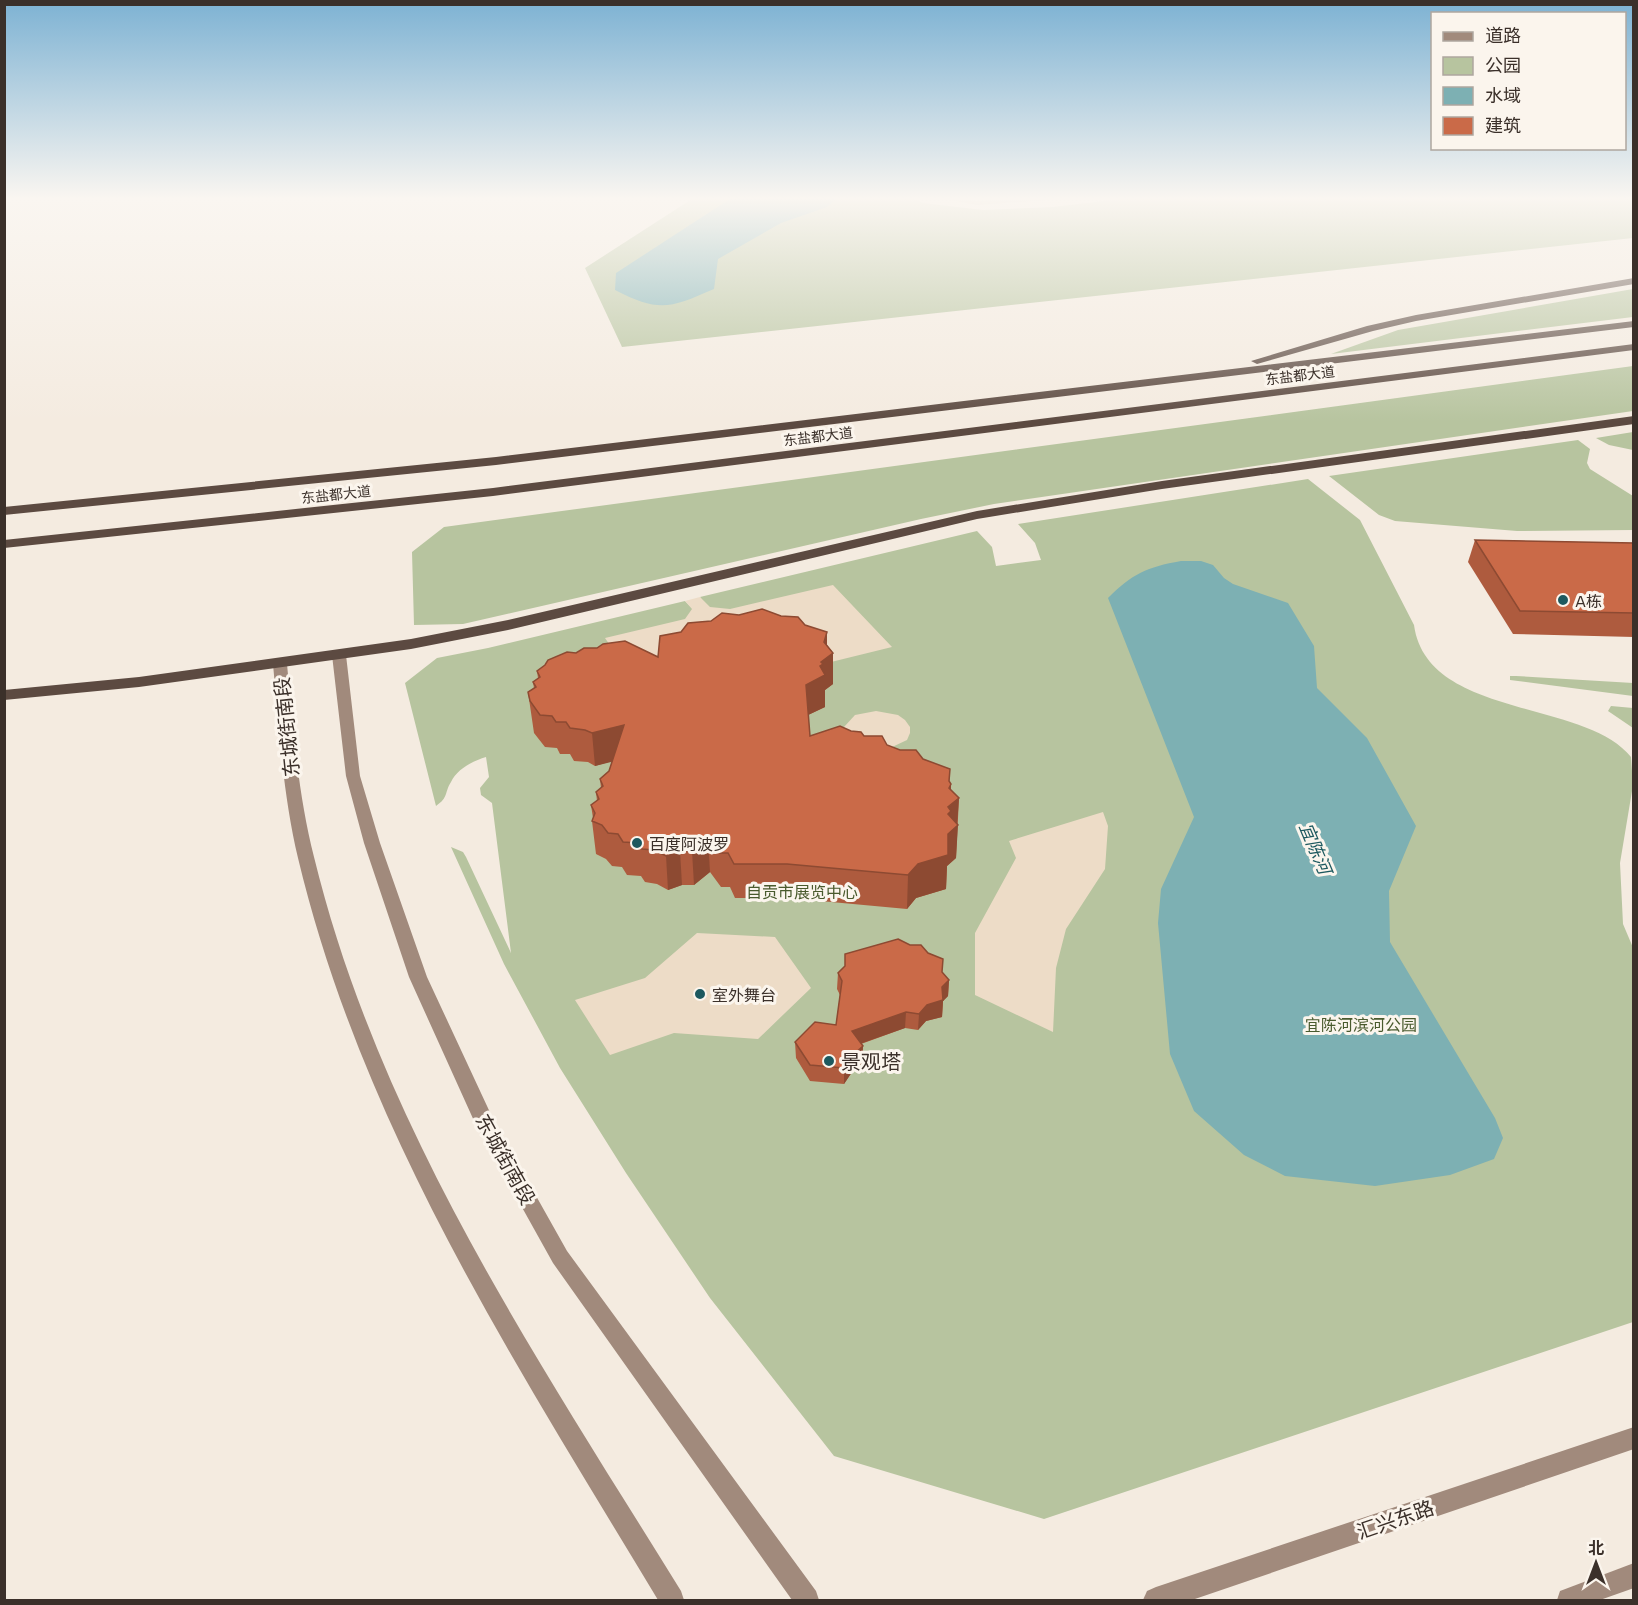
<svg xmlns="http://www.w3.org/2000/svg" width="1638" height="1605" viewBox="0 0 1638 1605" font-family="Commissioner,'Noto Sans SC',sans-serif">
<rect width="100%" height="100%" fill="#f4ebe0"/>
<!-- green -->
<g fill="#b7c49f">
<polygon points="695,197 910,197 923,203 983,210 1053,207 1137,197 1633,198 1633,238 622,347 585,268"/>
<polygon points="1633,289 1633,317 1331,354 1398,330"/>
<polygon points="1633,366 1633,411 994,504 921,519 463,624 414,625 412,552 444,527"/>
<polygon points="1633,432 1633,450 1609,445 1596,438"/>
<polygon points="1578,440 1590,449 1587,463 1590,469 1633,496 1633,530 1517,531 1395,521 1379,515 1329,476"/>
<path d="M1308 479 1360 520 1414 625C1427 719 1585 699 1631 757L1633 785 1620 863 1623 924 1634 950 1633 1322 1044 1519 834 1456 710 1298 626 1173 560 1068 504 964 451 847 463 852 466 857 511 953 492 803 481 795 480 788 489 777 486 757C473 761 457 769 451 782 444 793 449 797 436 806L405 683 437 658 488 648 685 601 690 606 705 604 700 597 977 531 992 547 996 566 1041 560 1035 543 1018 524Z"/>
<polygon points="1516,676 1633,683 1633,696 1510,680 1510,676"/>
<polygon points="1611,706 1633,708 1633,728 1608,711"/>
</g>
<!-- plaza -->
<g fill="#eddcc7">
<polygon points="833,585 892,647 827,663 628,672 605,638 685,619 692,609 685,601 700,597 710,607 730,609"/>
<polygon points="876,711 898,715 905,720 910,727 910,733 907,740 890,748 844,733 844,727 855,715"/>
<polygon points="1103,812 1108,826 1105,869 1066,929 1056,968 1053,1032 975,995 975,933 1016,858 1009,841"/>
<polygon points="697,933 775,937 811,988 758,1039 674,1033 610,1055 575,1000 645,978"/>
</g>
<!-- water -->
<g fill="#7db0b3">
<path d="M733 197H839L827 207 781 223 718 259 714 289C670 308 660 313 615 290L616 273Z"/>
<path d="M1181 561H1201L1213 565 1224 578 1233 584 1288 603 1314 646 1317 688 1367 738 1416 826 1389 891 1390 942 1495 1118 1503 1138 1494 1159 1450 1175 1375 1186 1285 1176 1244 1155 1194 1111 1170 1054 1158 923 1161 889 1194 817 1108 598C1132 574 1147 567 1181 561Z"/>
</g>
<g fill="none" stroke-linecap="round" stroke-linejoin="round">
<!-- street -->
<polygon fill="#cdbbab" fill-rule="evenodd" points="934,197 977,201 1091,197 977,205"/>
<!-- secondary -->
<g fill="#a18a7c" fill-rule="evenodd">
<polygon points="339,651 346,655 360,776 380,843 427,977 494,1121 567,1251 816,1591 819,1600 792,1600 553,1263 475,1123 409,977 364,843 346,776 332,655"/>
<path d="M280 660 287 664C293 728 298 794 314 857 380 1127 537 1358 681 1591L684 1600H658C516 1364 363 1130 298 858 283 795 279 729 273 664Z"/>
<polygon points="1634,1427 1634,1449 1192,1600 1143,1600 1147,1591 1156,1587"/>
<polygon points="1634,1563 1634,1588 1600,1600 1557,1600 1560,1591"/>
</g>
<!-- highway -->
<g fill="#5c4a41" fill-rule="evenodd">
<polygon points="1634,278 1634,284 1416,321 1373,331 1257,364 1251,361 1367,326 1416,315"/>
<polygon points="1634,321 1634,327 496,465 4,515 4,507 496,457"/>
<polygon points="1634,344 1634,350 493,496 4,548 4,540 493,488"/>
<polygon points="1634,416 1634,424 1162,489 977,519 508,630 411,649 139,687 4,700 4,690 139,677 411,639 508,620 977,511 1162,481"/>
</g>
</g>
<!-- wall -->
<g fill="#ae5b3e">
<polygon points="1475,540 1634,543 1634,637 1513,634 1468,562"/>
<polygon points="739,615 781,616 805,625 827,645 833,653 833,684 825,690 825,707 808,715 810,736 851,731 923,759 951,784 951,790 959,798 956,858 947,866 946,889 916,898 907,909 788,898 735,898 730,887 721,887 710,872 694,885 682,885 668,890 657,884 645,882 641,876 627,875 622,867 612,866 606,859 596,854 592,821 593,818 591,805 597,801 596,792 601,788 600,779 609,771 612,761 595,766 588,762 574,761 570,754 560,754 557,748 545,747 534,733 528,692 534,688 533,682 538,678 537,671 658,657 681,632 711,621"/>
<polygon points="838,973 942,973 949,980 948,996 943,1001 942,1017 926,1021 918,1030 905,1028 861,1044 863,1046 862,1063 852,1072 844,1084 810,1081 796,1058 795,1042 836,1025 840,995 837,989"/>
</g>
<!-- shaded-wall -->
<g fill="#8d4a32">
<polygon points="827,632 827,657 833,653 833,684 825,690 825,707 806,716 806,685 820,666 824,642"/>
<polygon points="624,725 627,758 595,766 592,733"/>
<polygon points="950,769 949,788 951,784 950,806 959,798 957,826 958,825 956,858 947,866 946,889 916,898 907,909 908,875 949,781"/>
<polygon points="708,838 710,872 694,885 692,851"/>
<polygon points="680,851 682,885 668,890 666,856"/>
<polygon points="949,980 948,996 943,1001 942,1017 926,1021 918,1030 919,1014"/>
<polygon points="906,1012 905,1028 851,1047 852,1031"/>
<polygon points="863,1046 862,1063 852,1072 844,1084 844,1068 852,1056"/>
</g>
<!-- building -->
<g fill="#ca6a48" stroke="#8d4a32" stroke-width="1.5">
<polygon points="1475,540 1634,543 1634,613 1520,611"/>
<polygon points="762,609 781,616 798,617 805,625 827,632 824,642 833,653 821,662 823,664 820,666 825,675 806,685 810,736 840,726 851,731 861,732 864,736 882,736 887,745 900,750 916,750 923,759 950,769 949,781 951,784 949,788 959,798 948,807 951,811 948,814 958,825 948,834 948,855 918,864 908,875 787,864 734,864 728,853 719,853 708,838 692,851 680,851 666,856 654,850 642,849 638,843 623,842 618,834 608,833 602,825 592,821 595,813 591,805 599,799 596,792 603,786 600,779 609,771 624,725 592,733 585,730 570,728 566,722 556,722 552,716 540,715 530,701 528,692 536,687 533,682 540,677 537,671 545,665 548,660 567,652 576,653 584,648 597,648 603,644 625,641 658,657 660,636 681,632 688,623 711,621 722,613 739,615"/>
<polygon points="898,939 910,945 921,945 928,953 943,959 942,972 949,980 942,987 943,1000 927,1005 919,1014 906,1012 852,1031 863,1046 852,1056 844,1068 810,1065 795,1042 815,1022 836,1025 842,981 838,973 845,966 845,954"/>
</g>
<!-- sky -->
<linearGradient id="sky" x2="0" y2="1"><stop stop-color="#7db2d3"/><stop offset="0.47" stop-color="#faf6f1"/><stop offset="1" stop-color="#faf6f1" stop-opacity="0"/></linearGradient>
<rect width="1638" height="422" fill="url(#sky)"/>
<!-- markers -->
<g fill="#1d595f" stroke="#fbf5ed" stroke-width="2">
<circle cx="1563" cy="600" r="6"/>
<circle cx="637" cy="843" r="6"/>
<circle cx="700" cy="994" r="6"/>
<circle cx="829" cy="1061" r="6"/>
</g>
<g text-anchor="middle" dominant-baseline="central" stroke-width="6" stroke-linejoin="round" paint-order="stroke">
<!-- far-street labels -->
<g font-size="14" fill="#3b302a" stroke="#fbf5ed">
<text transform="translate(1300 375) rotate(-7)">东盐都大道</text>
<text transform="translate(818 436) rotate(-7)">东盐都大道</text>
<text transform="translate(336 494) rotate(-6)">东盐都大道</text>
</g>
<!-- poi labels -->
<g font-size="16" fill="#3b302a" stroke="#fbf5ed" text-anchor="start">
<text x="1575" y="600">A栋</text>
<text x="649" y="843">百度阿波罗</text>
<text x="712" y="994">室外舞台</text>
</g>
<!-- park labels -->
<g font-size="16" fill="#495a2d" stroke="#fbf5ed">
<text x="802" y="891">自贡市展览中心</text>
<text x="1361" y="1024">宜陈河滨河公园</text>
</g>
<!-- water labels -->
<g font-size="18" font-style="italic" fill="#1d595f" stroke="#fbf5ed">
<text transform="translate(1316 848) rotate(67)">宜陈河</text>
</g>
<!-- near-street labels -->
<g font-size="20" fill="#3b302a" stroke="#fbf5ed">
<text transform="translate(286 727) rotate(-96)">东城街南段</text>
<text transform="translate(506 1159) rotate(61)">东城街南段</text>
<text transform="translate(1395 1519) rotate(-19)">汇兴东路</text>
</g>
<!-- near-poi labels -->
<g font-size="20" fill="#3b302a" stroke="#fbf5ed" text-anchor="start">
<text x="841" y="1061">景观塔</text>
</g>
</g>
<!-- border -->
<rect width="1638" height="1605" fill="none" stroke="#3b302a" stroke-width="12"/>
<!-- legend -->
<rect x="1431" y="12" width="195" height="138" fill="#fbf5ed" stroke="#aea69f" stroke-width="1.5"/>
<rect x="1443" y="32" width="30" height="9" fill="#a18a7c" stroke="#aea69f" stroke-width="1.5"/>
<text x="1485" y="42" font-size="18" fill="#3b302a">道路</text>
<rect x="1443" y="57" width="30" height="18" fill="#b7c49f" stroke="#aea69f" stroke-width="1.5"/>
<text x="1485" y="72" font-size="18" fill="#3b302a">公园</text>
<rect x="1443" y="87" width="30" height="18" fill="#7db0b3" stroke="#aea69f" stroke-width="1.5"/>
<text x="1485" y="102" font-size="18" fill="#3b302a">水域</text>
<rect x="1443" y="117" width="30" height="18" fill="#ca6a48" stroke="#aea69f" stroke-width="1.5"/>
<text x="1485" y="132" font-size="18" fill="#3b302a">建筑</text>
<!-- north arrow -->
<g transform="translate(1596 1563)" stroke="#fbf5ed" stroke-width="4.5" paint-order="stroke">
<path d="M0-4.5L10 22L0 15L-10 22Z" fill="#3b302a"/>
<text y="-9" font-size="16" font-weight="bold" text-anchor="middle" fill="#3b302a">北</text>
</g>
</svg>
